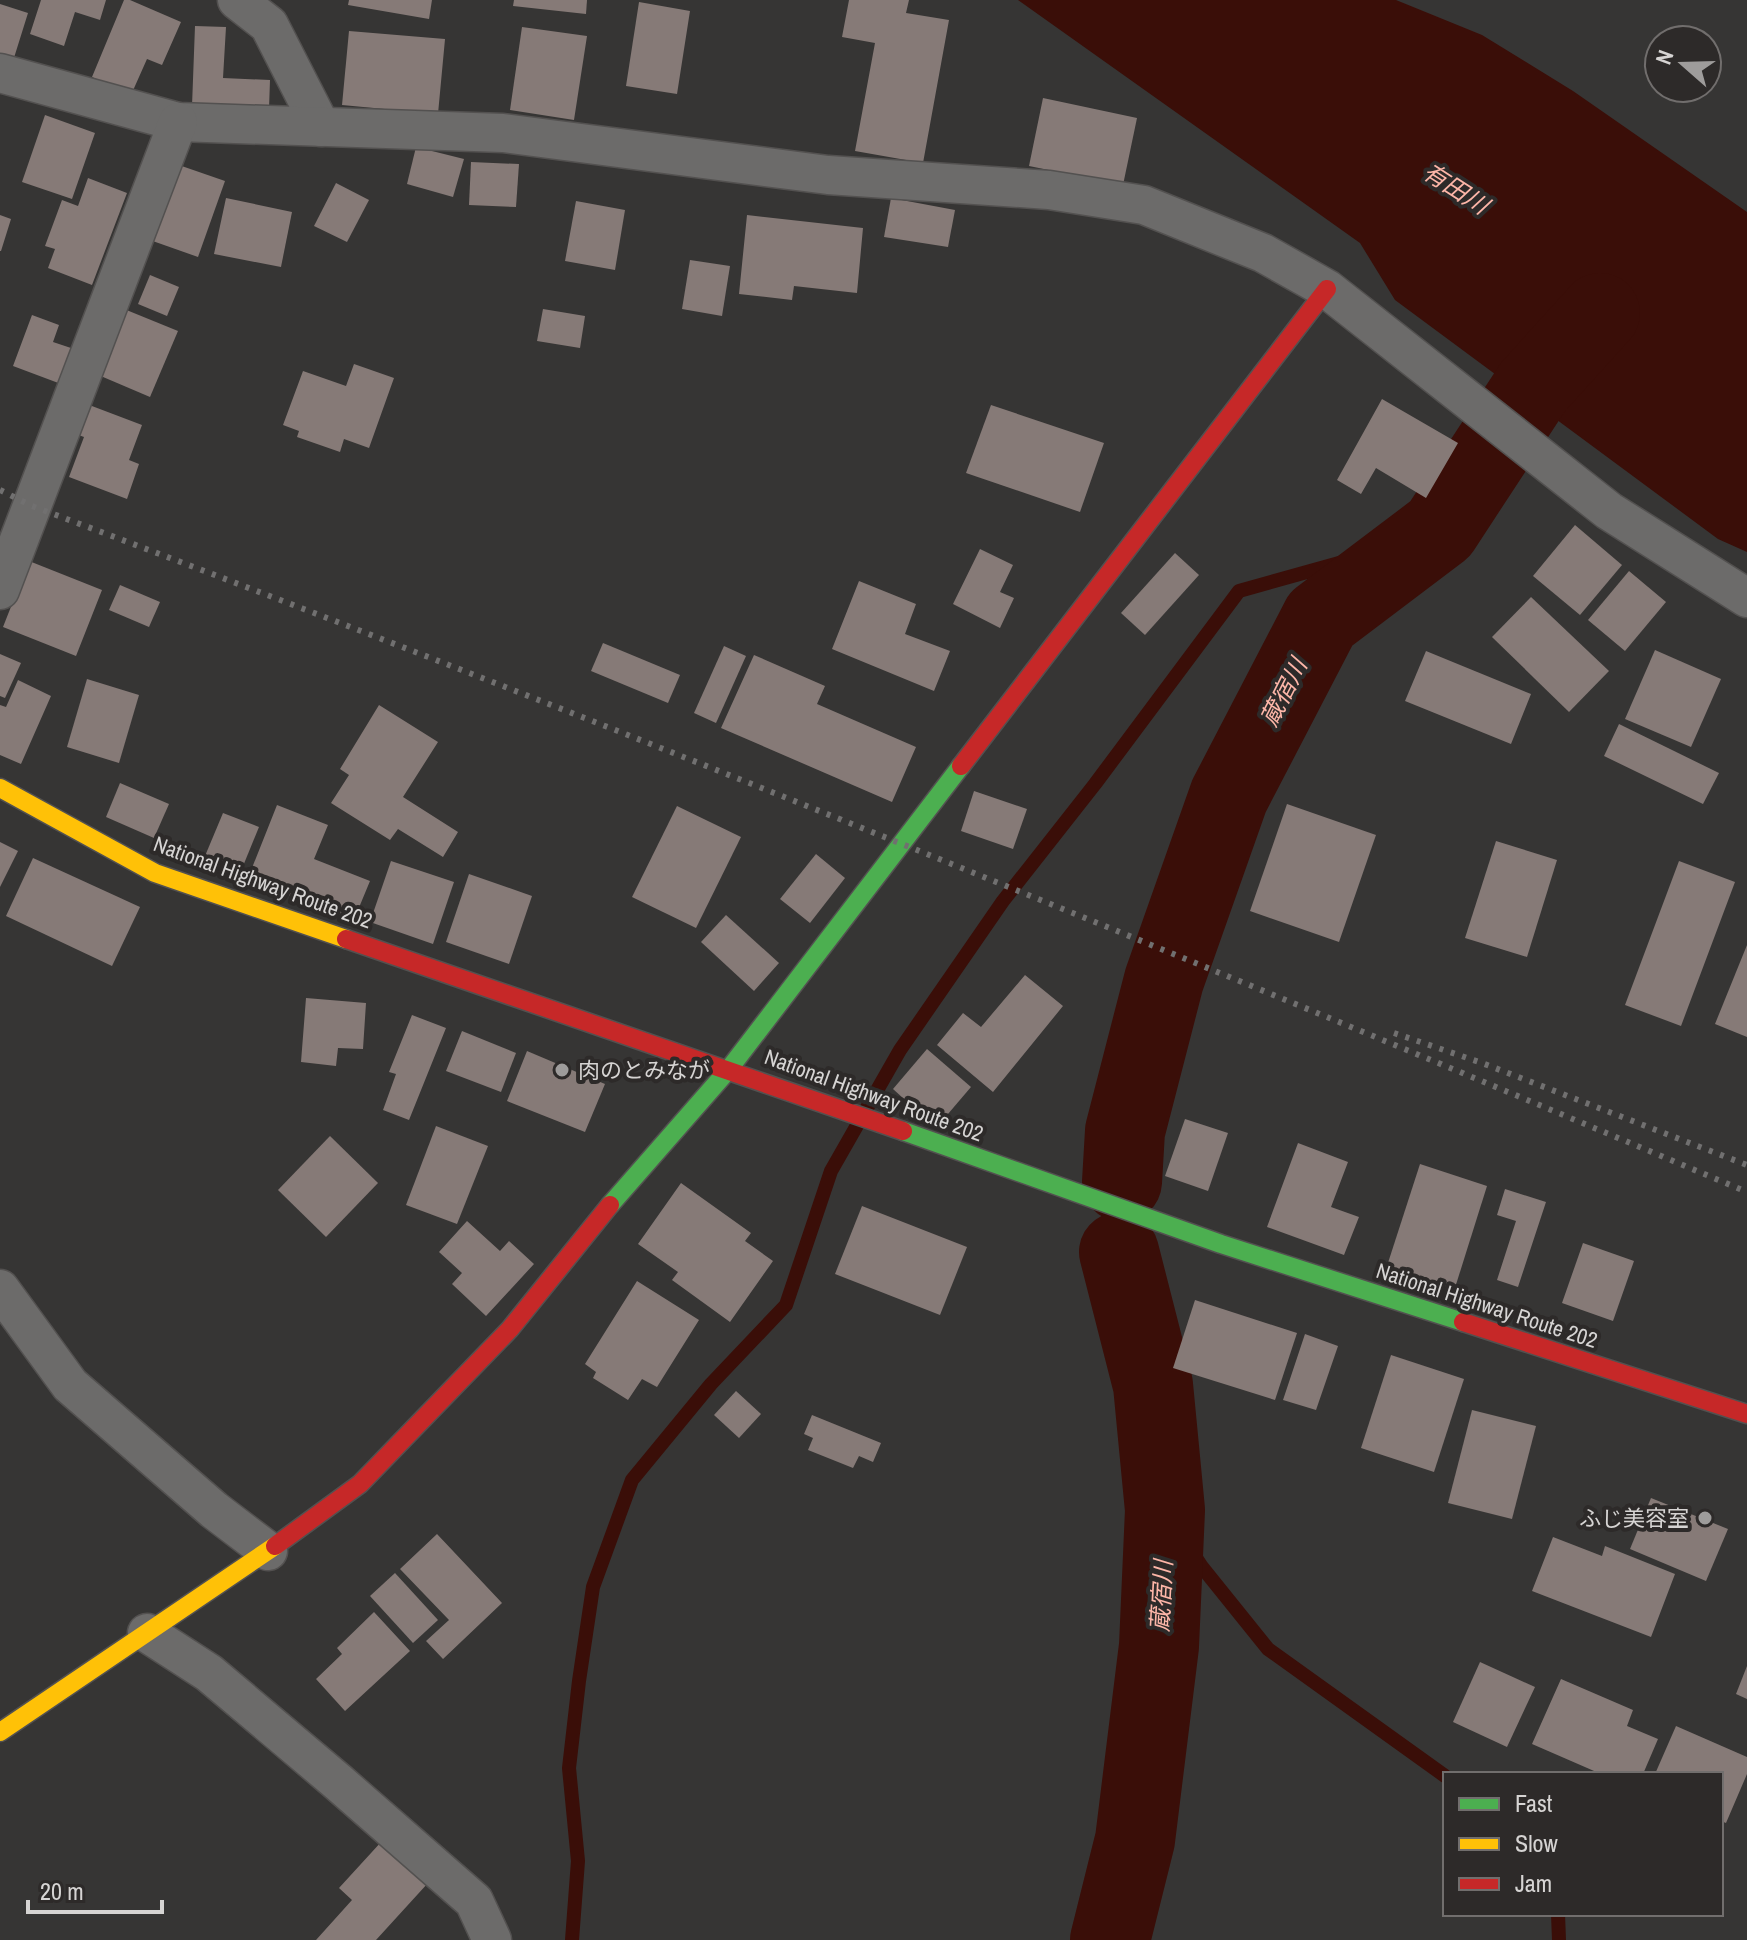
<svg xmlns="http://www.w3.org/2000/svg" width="1747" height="1940" viewBox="0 0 1747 1940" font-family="'Archivo Narrow','Noto Sans JP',sans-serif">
<rect width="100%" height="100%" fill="#363534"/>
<!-- water -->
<polygon fill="#3a0e08" points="1018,0 1396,0 1482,35 1573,91 1747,212 1747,552 1718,539 1395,300 1360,243"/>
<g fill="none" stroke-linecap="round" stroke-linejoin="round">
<!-- stream -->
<g stroke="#3a0e08" stroke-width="14">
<polyline points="1165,1510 1202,1567 1268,1649 1445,1776"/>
<polyline points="1558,1914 1559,1940"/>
<polyline points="572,1940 578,1861 569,1768 579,1681 593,1587 632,1480 711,1384 786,1305 831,1171 900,1050 1003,901 1095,784 1239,591 1418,541 1519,386 1517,376"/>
</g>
<!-- river -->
<g stroke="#3a0e08" stroke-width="80">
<polyline points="1122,1182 1125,1131 1164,980 1229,796 1321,619 1440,529 1533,387 1600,313"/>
<polyline points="1110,1940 1135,1840 1159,1646 1165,1510 1153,1385 1119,1252"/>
</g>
</g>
<!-- building -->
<g fill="#867a77">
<polygon points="41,0 106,0 100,20 75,12 64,46 30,34"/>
<polygon points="124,0 130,0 181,22 162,65 147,59 131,95 92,77"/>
<polygon points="349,0 432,0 429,19 348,5"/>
<polygon points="514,0 587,0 586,14 513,6"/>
<polygon points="849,0 909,0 906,13 949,20 923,163 855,151 875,43 842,37"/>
<polygon points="639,2 690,11 677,94 626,86"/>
<polygon points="0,4 28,13 13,61 0,58"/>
<polygon points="195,26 226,27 223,78 270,80 269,109 192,106"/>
<polygon points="522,27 587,36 574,120 510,110"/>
<polygon points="349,31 445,39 438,114 342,105"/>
<polygon points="1043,98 1137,118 1123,185 1029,166"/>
<polygon points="45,115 95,133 72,199 22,182"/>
<polygon points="416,147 464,159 453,197 407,184"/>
<polygon points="471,162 519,164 516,207 469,205"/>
<polygon points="173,163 225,181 198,257 147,239"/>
<polygon points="88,178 127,193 92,285 48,268 55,249 45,246 62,200 78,206"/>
<polygon points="336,183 369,200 347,242 314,226"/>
<polygon points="226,198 292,212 281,267 214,254"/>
<polygon points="891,198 955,210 948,247 884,237"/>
<polygon points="576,201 625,210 615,270 565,261"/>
<polygon points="0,215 11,219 1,251 0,251"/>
<polygon points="747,215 863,228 857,293 794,286 792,300 739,294"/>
<polygon points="690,260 730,266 722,316 682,309"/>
<polygon points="150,275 179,287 167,316 138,304"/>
<polygon points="124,309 178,331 150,397 96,374"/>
<polygon points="543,309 585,316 580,348 537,341"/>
<polygon points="32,315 59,325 53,342 74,349 61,384 13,366"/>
<polygon points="354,364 394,378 369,448 344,439 340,452 297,437 299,431 283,425 303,371 346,386"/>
<polygon points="1382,399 1458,443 1426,498 1376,468 1361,494 1337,480"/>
<polygon points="84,403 142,425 129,460 139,464 127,499 69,477 84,437 73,433"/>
<polygon points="991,405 1104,443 1080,512 966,473"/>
<polygon points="1575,525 1622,565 1580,615 1533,576"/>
<polygon points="980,549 1013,565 1000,592 1014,598 1000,628 953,604"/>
<polygon points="1175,553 1199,575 1145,635 1121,613"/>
<polygon points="29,561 102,590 76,656 3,627"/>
<polygon points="1629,571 1666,602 1625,651 1588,620"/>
<polygon points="859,581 916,604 905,634 950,651 934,691 832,649"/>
<polygon points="120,585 160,602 149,627 109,610"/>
<polygon points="1531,597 1609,671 1569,712 1492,637"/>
<polygon points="603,643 680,675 668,703 591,671"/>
<polygon points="724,646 746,656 716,723 694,713"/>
<polygon points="1655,650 1721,679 1691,747 1625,719"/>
<polygon points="1426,651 1531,694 1511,744 1405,701"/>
<polygon points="0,654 21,663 5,698 0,696"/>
<polygon points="754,655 825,686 817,704 916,747 892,802 721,728"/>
<polygon points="87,679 139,695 119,763 67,747"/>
<polygon points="18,680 51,696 21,764 0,755 0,705 6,707"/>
<polygon points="379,705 438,742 403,797 458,832 443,857 398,829 390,840 331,803 349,775 340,769"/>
<polygon points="1619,724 1719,773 1703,804 1604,756"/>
<polygon points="120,783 169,804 154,838 106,817"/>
<polygon points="974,791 1027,809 1013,849 961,831"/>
<polygon points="1287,804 1376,835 1339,942 1250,911"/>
<polygon points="277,805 328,825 314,859 370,881 353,922 248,878"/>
<polygon points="677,806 741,837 696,928 632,897"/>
<polygon points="223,813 259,827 241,871 205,856"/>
<polygon points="1496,841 1557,860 1527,957 1465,938"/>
<polygon points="0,842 18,851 0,887"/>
<polygon points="816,854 845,878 810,923 780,899"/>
<polygon points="33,858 140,907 112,966 6,916"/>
<polygon points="391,861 454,882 433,944 370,922"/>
<polygon points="1679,861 1735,882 1681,1026 1625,1005"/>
<polygon points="469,874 532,896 509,964 446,942"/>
<polygon points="726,915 779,963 754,991 701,942"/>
<polygon points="1747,945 1747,1037 1715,1024"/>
<polygon points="1025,975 1063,1006 993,1092 937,1045 963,1013 981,1027"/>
<polygon points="306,998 366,1003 363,1049 338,1048 336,1066 301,1062"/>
<polygon points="412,1015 446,1028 409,1120 383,1110 396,1074 389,1072"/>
<polygon points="462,1031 516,1053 501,1092 446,1071"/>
<polygon points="927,1049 971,1087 936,1128 893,1089"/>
<polygon points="527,1051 605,1084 585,1132 507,1101"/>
<polygon points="1185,1119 1228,1133 1208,1191 1165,1176"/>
<polygon points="436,1126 488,1146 457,1224 406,1205"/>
<polygon points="330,1136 378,1183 326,1237 278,1190"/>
<polygon points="1298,1143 1348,1162 1331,1207 1359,1217 1344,1255 1267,1227"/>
<polygon points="1420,1164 1487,1186 1454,1291 1386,1269"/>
<polygon points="681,1183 751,1233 745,1241 773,1261 730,1322 672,1280 678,1272 638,1244"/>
<polygon points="1505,1189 1546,1202 1518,1287 1497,1280 1516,1221 1497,1215"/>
<polygon points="862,1206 967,1247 940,1315 835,1274"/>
<polygon points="467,1221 500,1251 509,1241 534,1264 486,1316 452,1284 462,1273 439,1252"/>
<polygon points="1583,1243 1634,1261 1613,1321 1562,1303"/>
<polygon points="637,1281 699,1320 657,1387 642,1379 628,1400 593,1378 596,1372 585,1364"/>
<polygon points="1195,1300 1297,1333 1275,1400 1173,1368"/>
<polygon points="1305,1334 1338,1346 1316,1410 1283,1400"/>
<polygon points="1391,1355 1464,1379 1434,1472 1361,1448"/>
<polygon points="736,1391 761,1414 739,1438 714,1415"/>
<polygon points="1472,1410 1536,1426 1512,1519 1448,1503"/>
<polygon points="812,1415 881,1443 873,1462 859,1456 853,1468 808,1450 813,1438 804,1434"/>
<polygon points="1651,1498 1728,1529 1706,1581 1630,1549"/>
<polygon points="437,1534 502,1603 443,1659 426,1641 449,1620 400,1569"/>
<polygon points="1553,1537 1602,1556 1605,1546 1675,1574 1651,1637 1532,1591"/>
<polygon points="395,1573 438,1620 413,1643 370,1596"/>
<polygon points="374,1612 410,1651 345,1711 316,1679 342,1654 337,1648"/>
<polygon points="1480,1662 1535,1687 1507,1747 1453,1722"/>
<polygon points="1747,1666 1747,1699 1736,1694"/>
<polygon points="1561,1679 1633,1710 1627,1726 1658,1739 1643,1774 1601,1774 1532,1744"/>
<polygon points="1676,1726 1747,1757 1747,1774 1726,1823 1721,1821 1721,1774 1655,1774"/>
<polygon points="382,1841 428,1883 376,1940 316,1940 352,1900 339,1888"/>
</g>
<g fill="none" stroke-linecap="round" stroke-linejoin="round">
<defs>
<g id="street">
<polyline points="237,0 269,25 321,127"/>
<polyline points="0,73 178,122 503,133 828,175 1049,190 1144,205 1263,253 1327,289 1609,511 1747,598"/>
<polyline points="0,590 178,122"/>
<polyline points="0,1289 70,1385 214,1510 268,1551"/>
<polyline points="147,1633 209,1673 338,1782 474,1901 492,1940"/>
</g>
<g id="fast">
<polyline points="903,1131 1221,1244 1463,1322"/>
<polyline points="610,1205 729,1069 961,766"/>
</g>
<g id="slow">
<polyline points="0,788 155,873 346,939"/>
<polyline points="0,1732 275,1546"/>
</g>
<g id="jam">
<polyline points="961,766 1327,289"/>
<polyline points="346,939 903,1131"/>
<polyline points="1463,1322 1747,1414"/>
<polyline points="275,1546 360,1484 510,1329 610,1205"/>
</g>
</defs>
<!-- street casing -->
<use href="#street" stroke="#535150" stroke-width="41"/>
<!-- fast casing -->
<use href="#fast" stroke="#535150" stroke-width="21"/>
<!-- slow casing -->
<use href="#slow" stroke="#535150" stroke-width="21"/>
<!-- jam casing -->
<use href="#jam" stroke="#535150" stroke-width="21"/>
<!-- street -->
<use href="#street" stroke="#6c6b6a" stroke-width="38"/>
<!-- fast -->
<use href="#fast" stroke="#4caf50" stroke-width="18"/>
<!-- slow -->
<use href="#slow" stroke="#ffc107" stroke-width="18"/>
<!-- jam -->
<use href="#jam" stroke="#c62828" stroke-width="18"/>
<!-- rail -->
<g stroke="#717070" stroke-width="6" stroke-dasharray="4 8" stroke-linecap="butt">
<path d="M0 490 32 506C609 722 1179 953 1747 1192"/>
<polyline points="1394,1033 1482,1063 1747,1165"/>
</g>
</g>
<!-- markers -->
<g fill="#9e9c9b" stroke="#2d2a29" stroke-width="3">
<circle cx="562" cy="1070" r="8"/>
<circle cx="1705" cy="1518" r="8"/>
</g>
<g text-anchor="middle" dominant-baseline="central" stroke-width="8" stroke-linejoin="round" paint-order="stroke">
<!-- street labels -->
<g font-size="22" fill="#d6d4d3" stroke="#2d2a29">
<text transform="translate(263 882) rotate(20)">National Highway Route 202</text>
<text transform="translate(874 1095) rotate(20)">National Highway Route 202</text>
<text transform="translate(1487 1305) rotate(18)">National Highway Route 202</text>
</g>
<!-- poi labels -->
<g font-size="22" fill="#d6d4d3" stroke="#2d2a29" text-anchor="start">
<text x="578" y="1070">肉のとみなが</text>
<text x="1689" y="1518" text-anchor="end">ふじ美容室</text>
</g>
<!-- water labels -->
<g font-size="24" font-style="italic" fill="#fdb6a8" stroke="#2d2a29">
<text transform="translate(1456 188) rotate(33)">有田川</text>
<text transform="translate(1283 692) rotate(-63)">蔵宿川</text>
<text transform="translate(1161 1596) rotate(-87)">蔵宿川</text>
</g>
</g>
<!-- legend -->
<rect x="1443" y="1772" width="280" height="144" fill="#2d2a29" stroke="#716e6d" stroke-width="2"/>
<rect x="1459" y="1798" width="40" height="12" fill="#4caf50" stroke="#716e6d" stroke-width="2"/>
<text x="1515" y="1812" font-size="24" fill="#d6d4d3">Fast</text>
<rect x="1459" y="1838" width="40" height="12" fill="#ffc107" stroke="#716e6d" stroke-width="2"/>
<text x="1515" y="1852" font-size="24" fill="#d6d4d3">Slow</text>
<rect x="1459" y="1878" width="40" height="12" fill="#c62828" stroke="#716e6d" stroke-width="2"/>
<text x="1515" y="1892" font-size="24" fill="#d6d4d3">Jam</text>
<!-- north arrow -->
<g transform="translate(1683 64) rotate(290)"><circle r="38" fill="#2d2a29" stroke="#716e6d" stroke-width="2"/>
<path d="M0-6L14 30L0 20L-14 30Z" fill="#9e9c9b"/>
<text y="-12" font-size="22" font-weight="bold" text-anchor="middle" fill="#d6d4d3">N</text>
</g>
<!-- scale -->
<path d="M28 1900v12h134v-12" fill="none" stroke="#d6d4d3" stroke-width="4"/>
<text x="40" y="1900" font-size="24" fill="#d6d4d3" stroke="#2d2a29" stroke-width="6" paint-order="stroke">20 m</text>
</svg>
